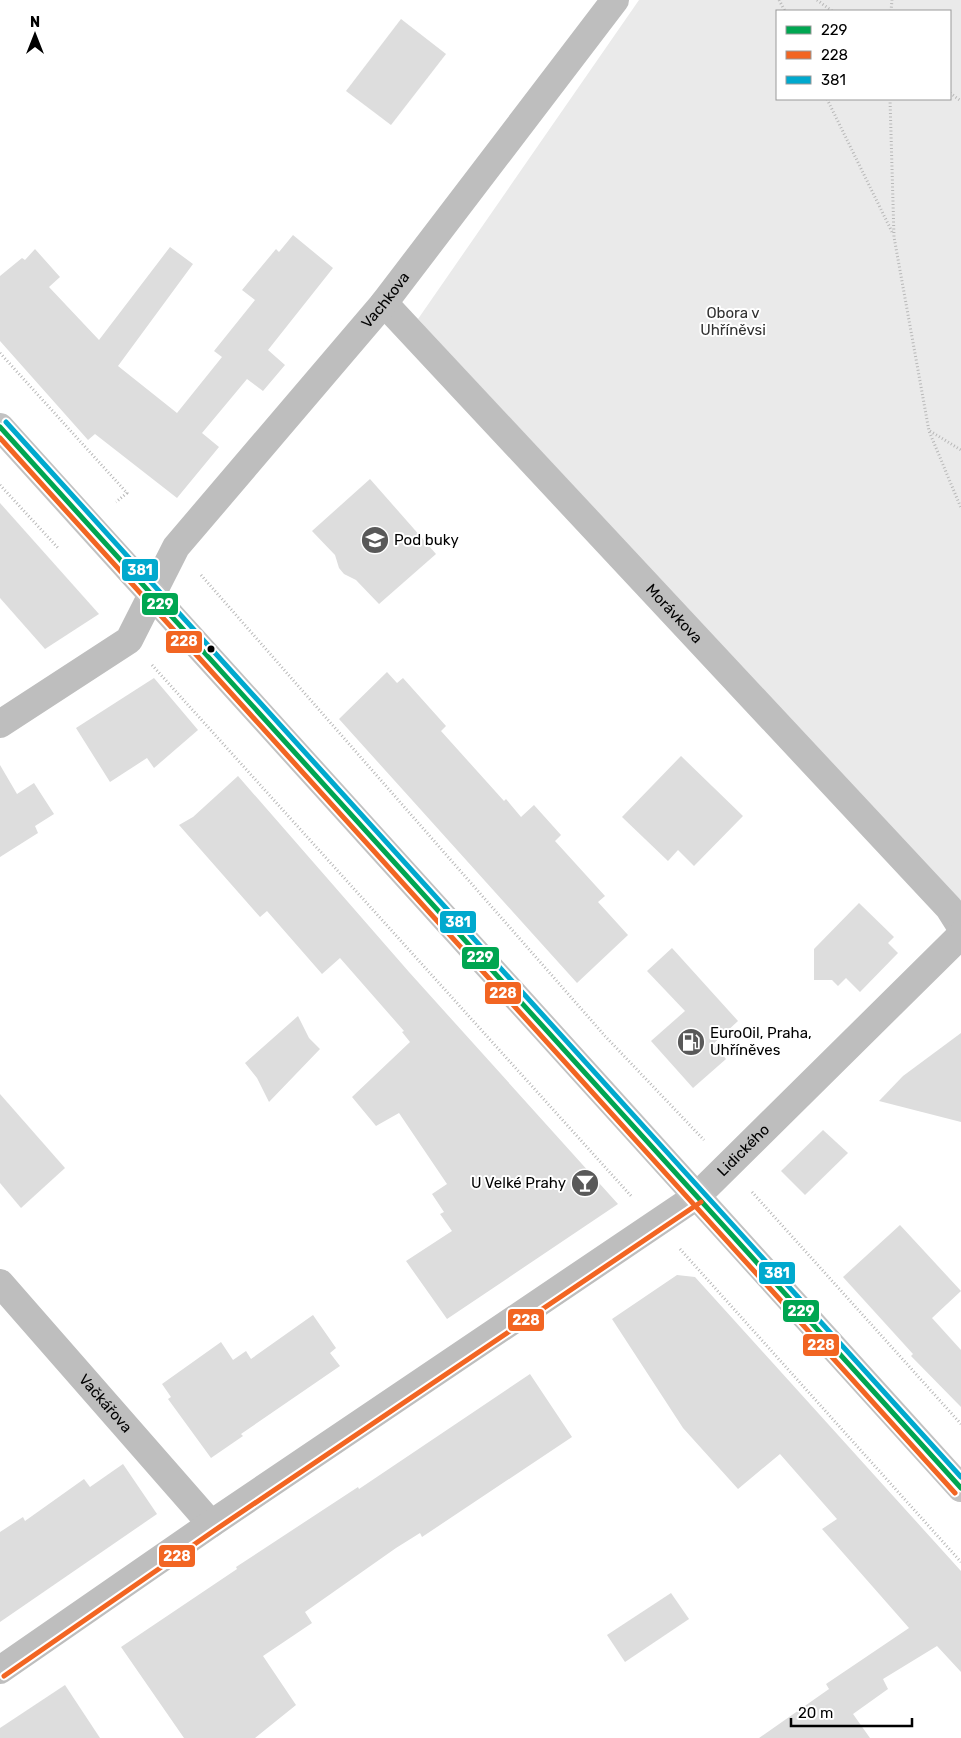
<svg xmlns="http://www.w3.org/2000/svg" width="961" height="1738" viewBox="0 0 961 1738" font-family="Rubik,sans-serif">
<rect width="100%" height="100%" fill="#fff"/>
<!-- green -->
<path fill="#eaeaea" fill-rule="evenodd" d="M639 0H961V903L418 319ZM777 11H950V99H777Z"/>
<!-- building -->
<g fill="#ddd">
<polygon points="401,19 446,54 391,125 346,91"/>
<polygon points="293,235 333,268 268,350 285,365 263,391 247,379 202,433 219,447 177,498 95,434 88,440 0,341 0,276 22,258 25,260 35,249 60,277 49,287 99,340 170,247 193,264 118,366 177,413 222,357 214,351 255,300 242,290 276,249 279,252"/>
<polygon points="370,479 436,554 379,604 356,580 344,574 339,568 335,555 312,531"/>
<polygon points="0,503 99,614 45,649 0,598"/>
<polygon points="387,672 397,683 403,678 446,726 441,731 504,801 506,799 521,817 534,805 561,835 555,841 605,896 598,902 628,935 577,983 339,719"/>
<polygon points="154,678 198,730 154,768 147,758 110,782 76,728"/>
<polygon points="681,756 743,816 694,866 678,850 668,861 622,817"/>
<polygon points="0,765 17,794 34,783 54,814 35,826 38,833 0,857"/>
<polygon points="238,776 409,972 618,1204 447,1319 406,1261 452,1231 440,1214 444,1212 432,1194 447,1184 399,1113 376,1126 352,1097 410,1042 402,1032 404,1031 340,958 322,974 267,911 260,917 179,825 193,817"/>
<polygon points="859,903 894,937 888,943 898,953 860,992 846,978 838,986 832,980 814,980 814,949"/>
<polygon points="672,948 738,1021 713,1044 726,1059 693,1088 651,1041 685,1011 647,971"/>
<polygon points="298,1016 309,1038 320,1049 269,1102 257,1078 245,1063"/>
<polygon points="961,1033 961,1122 879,1101 903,1076"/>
<polygon points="0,1094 65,1168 21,1208 0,1183"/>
<polygon points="823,1130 848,1153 805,1195 781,1171"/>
<polygon points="900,1225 961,1291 932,1318 961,1350 961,1407 911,1356 913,1354 843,1277"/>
<polygon points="677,1275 695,1277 961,1571 961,1672 937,1646 883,1679 888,1689 853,1714 870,1738 759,1738 829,1689 826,1684 909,1628 822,1529 837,1519 780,1454 738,1489 683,1428 612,1319"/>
<polygon points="313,1315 336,1348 330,1353 340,1366 241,1434 243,1436 211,1458 168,1399 171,1397 162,1384 221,1342 233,1360 246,1351 251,1359"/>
<polygon points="530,1374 572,1437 422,1537 420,1533 396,1548 305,1612 312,1623 263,1656 296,1705 255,1738 184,1738 121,1647 237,1569 236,1567 358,1487 359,1489"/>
<polygon points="123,1464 157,1514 0,1622 0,1532 23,1517 25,1521 84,1479 90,1487"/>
<polygon points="671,1593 689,1619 625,1662 607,1635"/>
<polygon points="65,1685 100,1738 0,1738 0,1728"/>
</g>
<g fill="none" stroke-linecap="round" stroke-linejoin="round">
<!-- path -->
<g stroke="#b8b8b8" stroke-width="3" stroke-dasharray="1 2.5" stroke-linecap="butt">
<polyline points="779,0 785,11"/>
<polyline points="817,0 832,11"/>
<polyline points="891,11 892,0"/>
<polyline points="950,93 961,101"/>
<polyline points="827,99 893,234"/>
<polyline points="890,99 894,237 929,431 961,508"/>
<polyline points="0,353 127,493 116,502"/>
<polyline points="930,431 961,450"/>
<polyline points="0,485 59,549"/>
<polyline points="201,575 605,1036 704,1140"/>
<polyline points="152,665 632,1197"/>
<polyline points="752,1192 961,1424"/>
<polyline points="680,1249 961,1562"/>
</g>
<!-- minor -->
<g stroke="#bebebe" stroke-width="28">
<path id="s1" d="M384 303 949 908 961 927"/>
<path id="s2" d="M0 724 129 640 176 547 384 303 615 0"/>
<path id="s3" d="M0 1283 211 1524"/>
<path id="s4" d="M0 1670 211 1524 697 1196 961 935"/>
</g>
<!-- secondary -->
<polyline stroke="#c2c2c2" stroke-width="28" points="0,427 961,1488"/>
<defs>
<polyline id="bus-1" points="0,427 961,1488"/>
<g id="bus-2">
<polyline points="0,438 955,1493"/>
<polyline points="4,1676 215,1530 701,1202"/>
</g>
<polyline id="bus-3" points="6,422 961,1477"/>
</defs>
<!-- bus-1 casing -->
<use href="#bus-1" stroke="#fff" stroke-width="9"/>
<!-- bus-2 casing -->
<use href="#bus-2" stroke="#fff" stroke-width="9"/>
<!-- bus-3 casing -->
<use href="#bus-3" stroke="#fff" stroke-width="9"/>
<!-- bus-1 -->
<use href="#bus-1" stroke="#00a651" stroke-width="5"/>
<!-- bus-2 -->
<use href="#bus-2" stroke="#f26522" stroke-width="5"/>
<!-- bus-3 -->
<use href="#bus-3" stroke="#00a9ce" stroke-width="5"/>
</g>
<!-- icons -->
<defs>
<symbol id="school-disc" viewBox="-11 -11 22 22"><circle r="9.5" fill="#595959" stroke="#fff"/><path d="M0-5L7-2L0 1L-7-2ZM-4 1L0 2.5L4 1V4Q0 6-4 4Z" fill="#fff"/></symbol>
<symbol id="fuel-disc" viewBox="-11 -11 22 22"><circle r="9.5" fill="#595959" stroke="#fff"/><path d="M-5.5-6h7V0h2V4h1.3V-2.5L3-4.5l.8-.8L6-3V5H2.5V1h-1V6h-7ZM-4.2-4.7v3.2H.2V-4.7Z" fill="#fff"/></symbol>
<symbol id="bar-disc" viewBox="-11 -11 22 22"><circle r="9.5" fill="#595959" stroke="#fff"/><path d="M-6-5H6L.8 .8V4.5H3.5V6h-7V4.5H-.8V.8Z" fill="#fff"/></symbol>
</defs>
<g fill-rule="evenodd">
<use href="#school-disc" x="359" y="524" width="32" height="32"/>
<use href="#fuel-disc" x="675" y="1026" width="32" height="32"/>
<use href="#bar-disc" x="569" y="1167" width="32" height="32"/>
</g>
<!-- markers -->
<circle fill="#000" stroke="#fff" stroke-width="2" cx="211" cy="649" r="4.5"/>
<g text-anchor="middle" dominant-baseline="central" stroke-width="4" stroke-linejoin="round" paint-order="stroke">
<!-- street labels -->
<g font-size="15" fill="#000" stroke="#fff">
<text stroke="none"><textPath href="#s2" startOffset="582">Vachkova</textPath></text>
<text stroke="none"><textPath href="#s1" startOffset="425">Morávkova</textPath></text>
<text stroke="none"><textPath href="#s4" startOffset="908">Lidického</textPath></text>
<text stroke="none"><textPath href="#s3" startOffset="160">Vačkářova</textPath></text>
</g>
<!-- park labels -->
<g font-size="15" fill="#303030" stroke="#fff">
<text x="733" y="313">Obora v<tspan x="733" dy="17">Uhříněvsi</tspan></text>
</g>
<!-- poi labels -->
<g font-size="15" fill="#000" stroke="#fff" text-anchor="start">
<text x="394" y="540">Pod buky</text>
<text x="710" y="1033">EuroOil, Praha,<tspan x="710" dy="17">Uhříněves</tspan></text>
<text x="566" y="1183" text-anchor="end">U Velké Prahy</text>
</g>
</g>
<g stroke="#fff" stroke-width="2">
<rect x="121" y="558" width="38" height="24" rx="5" fill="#00a9ce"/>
<rect x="141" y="592" width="38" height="24" rx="5" fill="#00a651"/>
<rect x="165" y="630" width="38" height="24" rx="5" fill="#f26522"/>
<rect x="439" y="910" width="38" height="24" rx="5" fill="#00a9ce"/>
<rect x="461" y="946" width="39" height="24" rx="5" fill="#00a651"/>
<rect x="484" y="981" width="38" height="24" rx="5" fill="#f26522"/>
<rect x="758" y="1261" width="38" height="24" rx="5" fill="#00a9ce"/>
<rect x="782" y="1299" width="38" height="24" rx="5" fill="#00a651"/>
<rect x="507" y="1308" width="38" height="24" rx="5" fill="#f26522"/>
<rect x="802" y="1333" width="38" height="24" rx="5" fill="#f26522"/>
<rect x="158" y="1544" width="38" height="24" rx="5" fill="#f26522"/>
</g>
<g font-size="14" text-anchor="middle" font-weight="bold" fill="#fff">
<text x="140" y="575">381</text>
<text x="160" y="609">229</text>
<text x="184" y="646">228</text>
<text x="458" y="927">381</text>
<text x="480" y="962">229</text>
<text x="503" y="998">228</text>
<text x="777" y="1278">381</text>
<text x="801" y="1316">229</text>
<text x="526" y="1325">228</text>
<text x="821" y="1350">228</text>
<text x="177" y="1561">228</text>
</g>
<!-- legend -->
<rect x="776" y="10" width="175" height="90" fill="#ffffff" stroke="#999999"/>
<rect x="786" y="26" width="25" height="8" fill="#00a651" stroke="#999999"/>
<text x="821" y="35" font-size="15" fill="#000000">229</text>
<rect x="786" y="51" width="25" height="8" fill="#f26522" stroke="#999999"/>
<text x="821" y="60" font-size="15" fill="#000000">228</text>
<rect x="786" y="76" width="25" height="8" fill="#00a9ce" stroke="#999999"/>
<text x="821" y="85" font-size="15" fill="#000000">381</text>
<!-- north arrow -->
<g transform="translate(35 35)" stroke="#ffffff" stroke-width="4" paint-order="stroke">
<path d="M0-4L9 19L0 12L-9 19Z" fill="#000000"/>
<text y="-8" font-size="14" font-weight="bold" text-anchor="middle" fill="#000000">N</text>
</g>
<!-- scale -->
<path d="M791 1718v8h121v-8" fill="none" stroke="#000000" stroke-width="2.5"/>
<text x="798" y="1718" font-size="15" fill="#000000" stroke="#ffffff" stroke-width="4" paint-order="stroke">20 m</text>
</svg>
